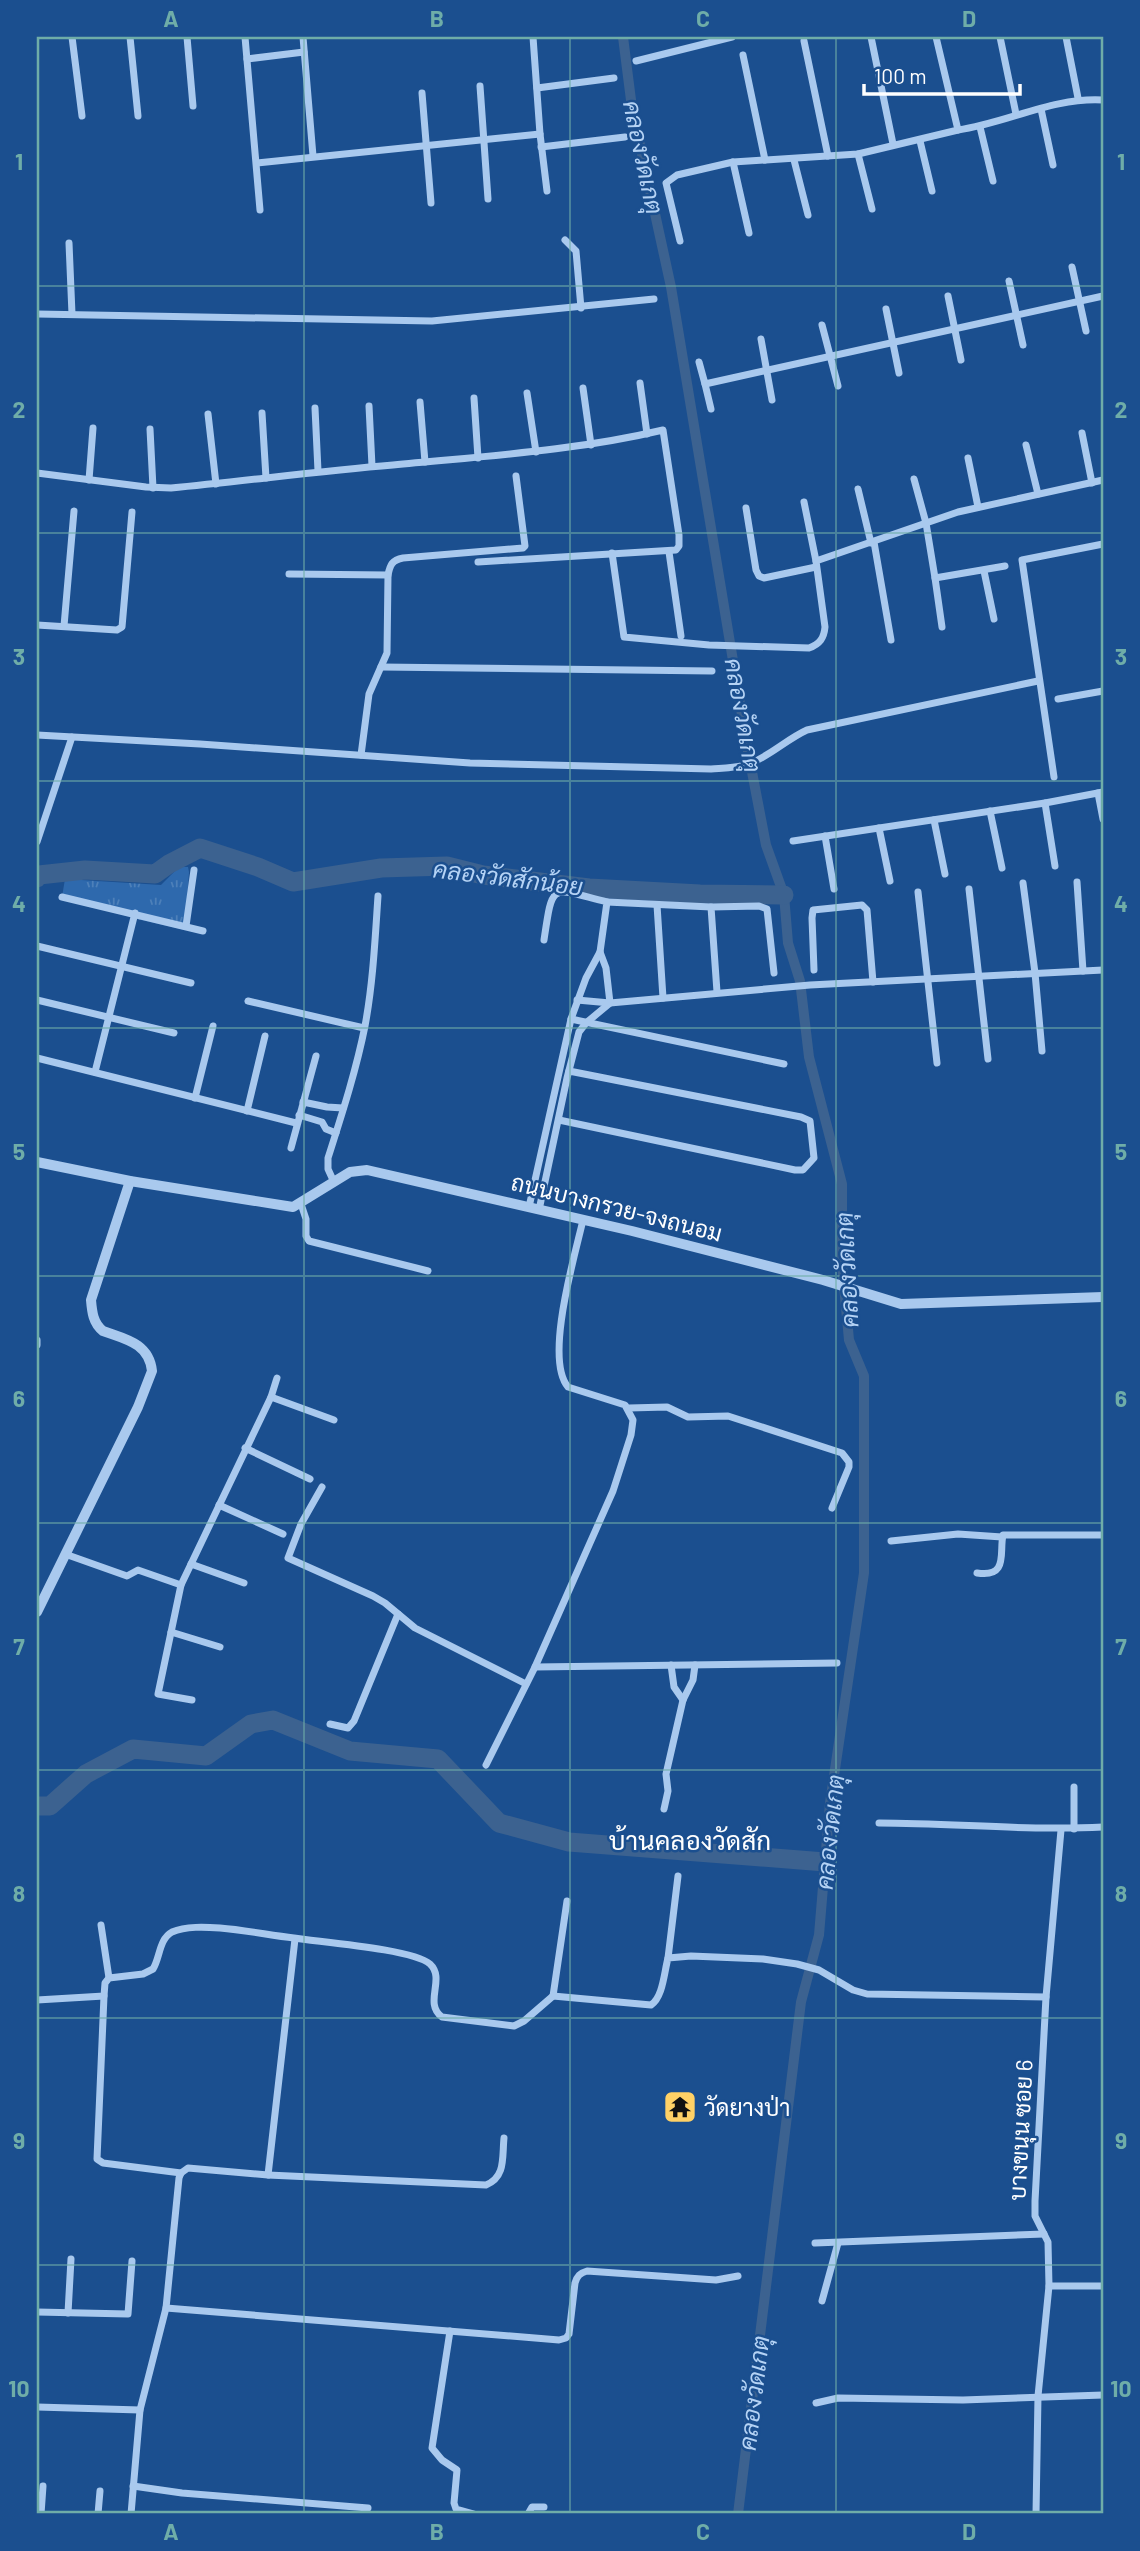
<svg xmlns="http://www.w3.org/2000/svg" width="1140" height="2551" viewBox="0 0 1140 2551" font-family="Barlow,Sarabun,sans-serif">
<defs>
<pattern id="grass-tufts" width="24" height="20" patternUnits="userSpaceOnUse" patternTransform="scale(1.75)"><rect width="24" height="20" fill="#2e69ad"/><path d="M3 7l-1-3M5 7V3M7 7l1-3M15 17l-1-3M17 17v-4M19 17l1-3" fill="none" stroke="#4d80b9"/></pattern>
</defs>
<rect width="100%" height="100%" fill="#1b4f8f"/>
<!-- grass -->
<polygon fill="url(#grass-tufts)" points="179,867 188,867 189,872 185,930 137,919 62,897 65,879 161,885"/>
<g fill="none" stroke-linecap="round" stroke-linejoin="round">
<!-- canal -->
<polyline stroke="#3c6290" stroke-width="10" points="623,37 632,108 671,287 748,751 766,845 784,895 788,943 800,981 809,1057 842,1184 842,1264 849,1340 864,1376 864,1573 830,1803 819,1935 801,2002 738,2514"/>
<!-- river -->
<g stroke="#3c6290" stroke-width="19">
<polyline points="37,878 39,875 85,870 155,874 169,864 200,848 258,867 293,882 381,868 447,866 483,875 589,888 700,894 784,895"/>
<polyline points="37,1806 50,1806 86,1774 133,1749 206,1756 251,1724 273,1720 350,1751 438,1759 499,1823 569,1842 825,1862"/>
</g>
<!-- minor -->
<g stroke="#a9c9ee" stroke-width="7">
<polyline points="72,37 82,116"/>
<polyline points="130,37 138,116"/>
<polyline points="187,37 193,106"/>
<polyline points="245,37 260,210"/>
<polyline points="303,37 313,156"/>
<polyline points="533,37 540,134 547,191"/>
<polyline points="871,37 893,144"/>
<polyline points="1000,37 1016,114"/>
<polyline points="1066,37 1078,98"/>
<polyline points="804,41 828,156"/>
<polyline points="743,55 765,160"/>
<polyline points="247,59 304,52"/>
<polyline points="636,61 732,37"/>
<polyline points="480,86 488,199"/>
<polyline points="537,88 614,78"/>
<polyline points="422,93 431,203"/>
<polyline points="1041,109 1053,165"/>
<polyline points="980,127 993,181"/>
<path d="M958 130C1007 123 1053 97 1103 100"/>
<polyline points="920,141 932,191"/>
<polyline points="541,147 625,137"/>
<polyline points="858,154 872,209"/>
<polyline points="794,160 808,215"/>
<polyline points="733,162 749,233"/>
<polyline points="257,163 540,134"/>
<polyline points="565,240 576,251 581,308"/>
<polyline points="680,241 666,183 677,175 733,162 858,154 958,130 936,37"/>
<polyline points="69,243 72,314"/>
<polyline points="1072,267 1086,331"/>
<polyline points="1009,281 1023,345"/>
<polyline points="948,296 961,360"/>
<polyline points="886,309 899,373"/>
<polyline points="37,314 432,321 654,299"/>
<polyline points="822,325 838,386"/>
<polyline points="761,339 772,400"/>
<polyline points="699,362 705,384 1103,296"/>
<polyline points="640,383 647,434"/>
<polyline points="705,384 711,409"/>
<polyline points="583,388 591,445"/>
<polyline points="527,393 536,452"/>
<polyline points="474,398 478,458"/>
<polyline points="420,402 425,462"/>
<polyline points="369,406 372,466"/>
<polyline points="315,408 318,471"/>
<polyline points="262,413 266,478"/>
<polyline points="208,414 216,484"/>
<polyline points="150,429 153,488"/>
<polyline points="1082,433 1092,483"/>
<polyline points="1026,445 1038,494"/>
<polyline points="968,458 978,507"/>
<path d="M37 473 146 487 171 488C245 481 319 471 393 465 484 456 575 451 663 430L679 535V546L676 550 478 562"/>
<polyline points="914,479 926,523 935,578 1005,566"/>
<polyline points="89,480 93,428"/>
<polyline points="858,489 871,543"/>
<polyline points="804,502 816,561"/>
<polyline points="746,508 756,570 759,576 764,578 816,567"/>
<polyline points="874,542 891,640"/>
<polyline points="669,552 681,636"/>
<path d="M612 553 624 637 709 645 809 648C820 644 824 638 825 627L816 561 958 512 1103 480"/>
<polyline points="984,571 994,619"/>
<polyline points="289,574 388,575"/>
<polyline points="935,578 942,627"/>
<polyline points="37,625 117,630 122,627 132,512"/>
<polyline points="64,626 74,511"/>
<polyline points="381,667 712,671"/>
<polyline points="1058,699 1103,691"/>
<path d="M37 735 200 744 470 763 711 769C724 768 737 768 749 764 770 756 787 739 807 730L1038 681"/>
<path d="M361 755 369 694 387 653 388 575C390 565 392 560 403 558L523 548 525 546 516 476"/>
<polyline points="1054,777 1022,560 1103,544"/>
<polyline points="1098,793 1103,819"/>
<polyline points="1045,803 1055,866"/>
<polyline points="990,811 1002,868"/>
<polyline points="934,820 945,874"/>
<polyline points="879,828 890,881"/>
<polyline points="825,836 834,889"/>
<polyline points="793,841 1045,803 1103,792"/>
<polyline points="37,842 72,737"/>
<polyline points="1077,882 1083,971"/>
<polyline points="1023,883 1035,973 1042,1051"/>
<polyline points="969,889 988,1059"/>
<polyline points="918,892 937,1063"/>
<polyline points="62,897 203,931"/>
<polyline points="607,902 711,907"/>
<polyline points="657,905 663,998"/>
<polyline points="186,926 194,870"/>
<path d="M544 940C553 880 550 888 607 902L600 952 606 968 610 1003"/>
<polyline points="37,946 191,983"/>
<polyline points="814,970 812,918 813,910 862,905 867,910 873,982"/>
<polyline points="717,992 711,907 759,906 767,909 774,973"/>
<polyline points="37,1000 174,1033"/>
<polyline points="577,1000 610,1003 810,985 1103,970"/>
<polyline points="248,1001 364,1028"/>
<polyline points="571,1019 784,1064"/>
<polyline points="37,1058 296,1123"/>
<polyline points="95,1072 135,913"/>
<polyline points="195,1098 213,1026"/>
<polyline points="303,1102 327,1107 343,1108"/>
<polyline points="247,1111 265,1036"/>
<polyline points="299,1115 322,1122 326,1129 336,1133"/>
<polyline points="559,1120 795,1170 803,1170 814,1158 810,1121 801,1117 569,1071"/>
<polyline points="291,1148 316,1056"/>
<path d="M333 1180 328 1169V1158C342 1114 356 1071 365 1026 373 983 375 940 378 896"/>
<polyline points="301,1204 306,1219 306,1236 309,1241 428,1271"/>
<polyline points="529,1207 571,1019 586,978 600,952"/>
<polyline points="539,1210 567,1078 579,1032 586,1023 610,1003"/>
<polyline points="37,1340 37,1345"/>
<polyline points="271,1397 277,1378"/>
<polyline points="629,1408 667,1407 688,1417 728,1416 842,1453 849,1462 849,1467 832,1508"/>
<polyline points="245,1448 310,1479"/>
<polyline points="322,1487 301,1524 288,1558 373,1596 385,1603 415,1628 526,1684"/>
<polyline points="219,1505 283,1534"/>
<polyline points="891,1541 958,1534 1002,1537"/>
<polyline points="65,1554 127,1576 138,1570 181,1585 158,1694 192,1700"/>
<polyline points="191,1564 244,1583"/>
<path d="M977 1573C1009 1578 999 1552 1003 1535H1103"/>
<polyline points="181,1585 271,1397 334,1420"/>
<polyline points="171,1632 220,1647"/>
<polyline points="671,1665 674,1687 683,1700"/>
<polyline points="535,1667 837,1663"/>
<polyline points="330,1724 348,1728 354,1721 398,1614"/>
<path d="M486 1765 535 1667 613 1491 631 1435 633 1420 625 1405 568 1387C544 1359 575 1255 583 1220"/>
<polyline points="664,1809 668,1791 666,1774 683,1700 693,1680 695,1665"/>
<path d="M879 1823C954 1823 1028 1831 1103 1827"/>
<polyline points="1074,1829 1074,1787"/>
<polyline points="101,1925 109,1978"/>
<polyline points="668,1958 678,1876"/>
<polyline points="104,1996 97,2159 103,2163 181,2173"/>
<polyline points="553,1996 567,1901"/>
<path d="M37 2000 104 1996 105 1983 109 1978 143 1974 153 1969C160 1958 159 1939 172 1932 186 1926 205 1927 220 1928 245 1930 269 1935 294 1938 319 1942 413 1949 430 1964 446 1979 423 2003 442 2017L514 2026 524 2021 553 1996 651 2005C663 1997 664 1973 668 1958L691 1956 763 1959 797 1964 819 1970 853 1990 867 1994 1046 1997"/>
<path d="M268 2175 486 2185C506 2177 502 2157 504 2138"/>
<polyline points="815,2243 1044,2234"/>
<polyline points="1049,2286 1103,2286"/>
<polyline points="822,2301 838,2243"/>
<path d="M166 2308 559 2340 566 2338 569 2334 575 2283C577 2276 580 2273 587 2271L716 2280 738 2276"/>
<polyline points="37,2312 128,2314 132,2261"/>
<polyline points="68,2313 71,2259"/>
<polyline points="450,2331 432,2448 442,2460 457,2470 454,2503 456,2509 474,2514"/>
<polyline points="816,2403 838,2398 963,2400 1103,2395"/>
<polyline points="37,2407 140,2410"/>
<polyline points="133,2486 182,2493 368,2508"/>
<polyline points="41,2514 43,2486"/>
<polyline points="98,2514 100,2491"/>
<polyline points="131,2514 140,2410 166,2308 179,2178 181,2173 188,2168 268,2175 295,1939"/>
<polyline points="528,2514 532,2507 544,2507"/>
<polyline points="1036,2514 1038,2396 1049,2286 1048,2242 1035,2216 1035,2201 1046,1997 1061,1830"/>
</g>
<!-- tertiary -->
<g stroke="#a9c9ee" stroke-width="10">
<polyline points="37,1162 130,1181 293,1207 350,1172 367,1170 632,1231 823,1280 901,1304 1103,1297"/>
<path d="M37 1612 138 1407 152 1371C149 1343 125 1339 103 1331 93 1323 92 1312 91 1300L130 1181"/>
</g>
</g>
<!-- grid -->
<path fill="none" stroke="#6fada8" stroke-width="2" stroke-opacity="0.55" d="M304 37V2514M570 37V2514M836 37V2514M37 286H1103M37 533H1103M37 781H1103M37 1028H1103M37 1276H1103M37 1523H1103M37 1770H1103M37 2018H1103M37 2265H1103"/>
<!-- icons -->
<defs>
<symbol id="temple-square" viewBox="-11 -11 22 22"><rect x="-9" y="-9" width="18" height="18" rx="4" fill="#ffd166" stroke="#1b4f8f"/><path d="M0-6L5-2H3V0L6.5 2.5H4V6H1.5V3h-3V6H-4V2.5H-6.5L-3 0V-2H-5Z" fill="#111"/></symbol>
</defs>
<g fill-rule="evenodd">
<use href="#temple-square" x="661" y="2088" width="38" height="38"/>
</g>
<g text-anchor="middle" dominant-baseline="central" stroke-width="5" stroke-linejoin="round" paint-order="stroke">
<!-- street labels -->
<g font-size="23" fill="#fff" stroke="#1b4f8f">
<text transform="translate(617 1207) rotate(14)">ถนนบางกรวย-จงถนอม</text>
<text transform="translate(1020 2130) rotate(-87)">บางขนุน ซอย 6</text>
</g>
<!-- poi labels -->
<g font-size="23" fill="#fff" stroke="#1b4f8f" text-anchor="start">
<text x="704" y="2107">วัดยางป่า</text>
</g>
<!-- water labels -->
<g font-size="24" font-style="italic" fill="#b5d3f5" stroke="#1b4f8f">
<text transform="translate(644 157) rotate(78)">คลองวัดเกตุ</text>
<text transform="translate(744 715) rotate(80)">คลองวัดเกตุ</text>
<text transform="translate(508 877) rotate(7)">คลองวัดสักน้อย</text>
<text transform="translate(846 1270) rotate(-93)">คลองวัดเกตุ</text>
<text transform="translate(829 1832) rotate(-84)">คลองวัดเกตุ</text>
<text transform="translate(753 2393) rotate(-83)">คลองวัดเกตุ</text>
</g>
<!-- quarter labels -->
<g font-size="26" fill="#fff" stroke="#1b4f8f">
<text x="690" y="1839">บ้านคลองวัดสัก</text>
</g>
</g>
<!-- border -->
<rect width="1140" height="2551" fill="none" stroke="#1b4f8f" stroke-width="77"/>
<!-- scale -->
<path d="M864 84v10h156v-10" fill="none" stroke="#ffffff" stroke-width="3.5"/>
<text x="874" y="84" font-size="21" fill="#ffffff" stroke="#1b4f8f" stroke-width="5" paint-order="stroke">100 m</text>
<rect x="38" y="38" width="1064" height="2474" fill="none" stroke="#6fada8" stroke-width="2.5"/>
<g font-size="23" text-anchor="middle" font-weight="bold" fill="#6fada8">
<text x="171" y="27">A</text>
<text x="437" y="27">B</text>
<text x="703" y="27">C</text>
<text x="969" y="27">D</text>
<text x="19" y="170">1</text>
<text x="1121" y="170">1</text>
<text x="19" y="418">2</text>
<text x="1121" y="418">2</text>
<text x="19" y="665">3</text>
<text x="1121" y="665">3</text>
<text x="19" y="912">4</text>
<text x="1121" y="912">4</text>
<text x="19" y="1160">5</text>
<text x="1121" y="1160">5</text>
<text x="19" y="1407">6</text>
<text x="1121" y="1407">6</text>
<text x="19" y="1655">7</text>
<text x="1121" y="1655">7</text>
<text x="19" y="1902">8</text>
<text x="1121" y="1902">8</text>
<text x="19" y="2149">9</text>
<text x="1121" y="2149">9</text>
<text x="19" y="2397">10</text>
<text x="1121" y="2397">10</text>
<text x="171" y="2540">A</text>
<text x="437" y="2540">B</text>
<text x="703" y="2540">C</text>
<text x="969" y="2540">D</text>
</g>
</svg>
